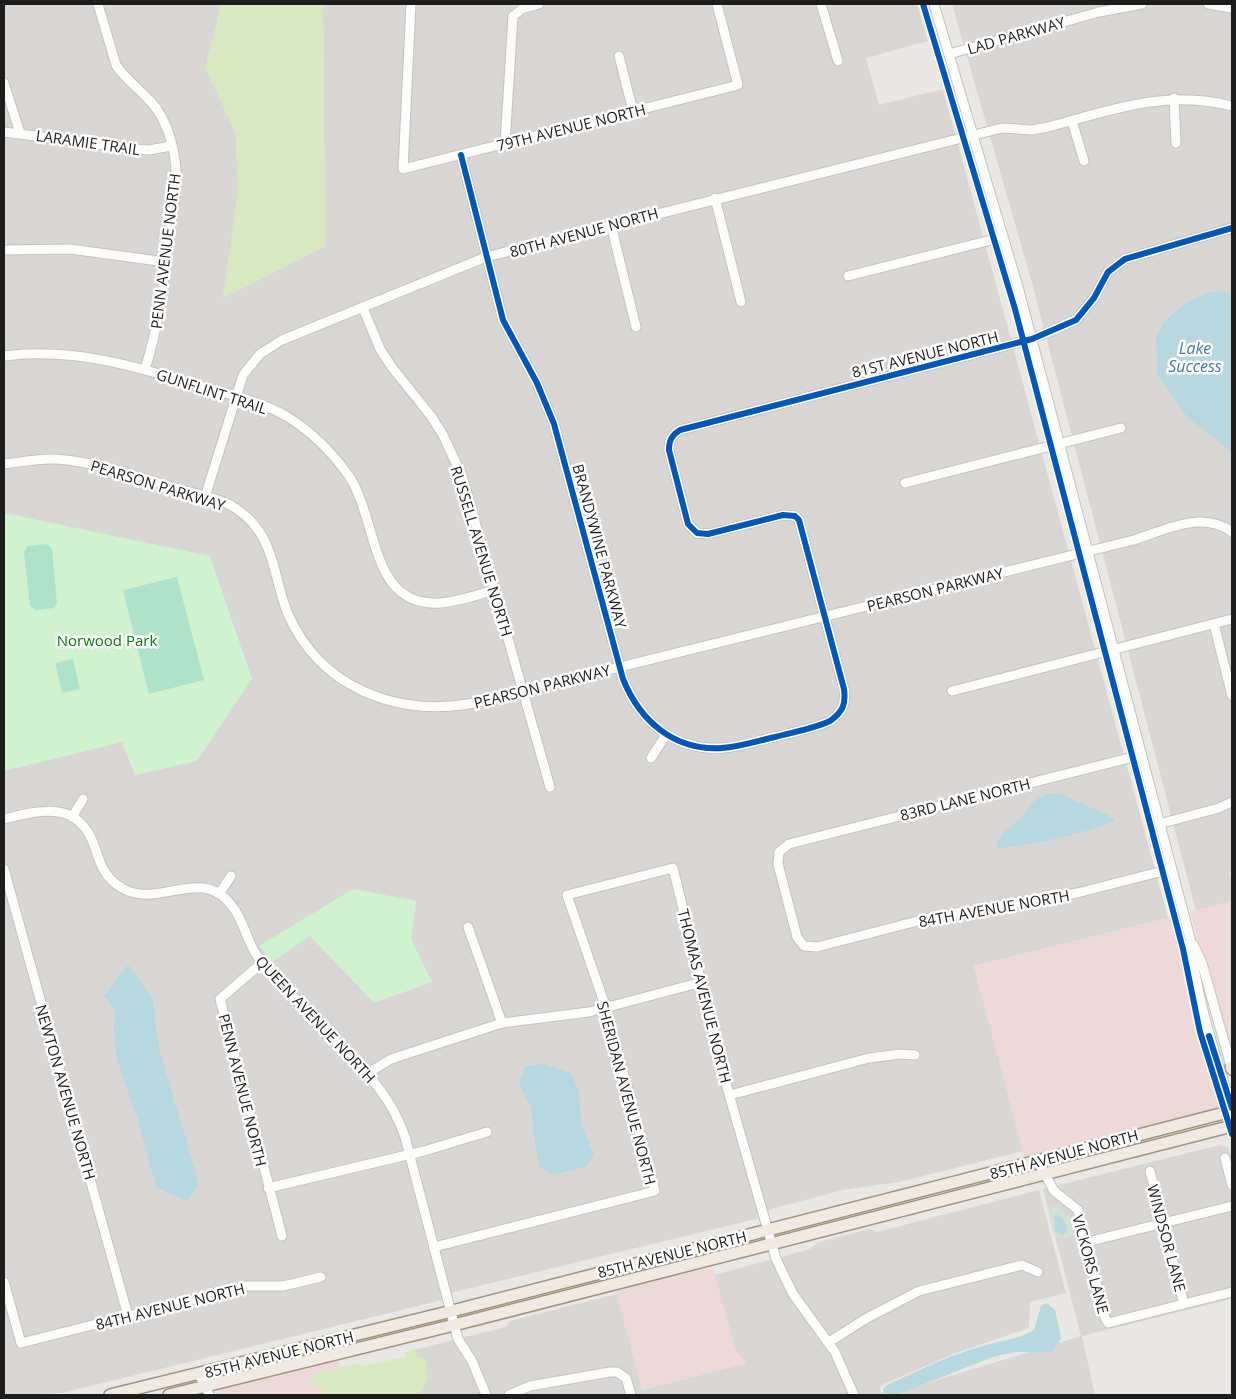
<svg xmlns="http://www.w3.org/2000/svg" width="1236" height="1399" font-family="'Open Sans',sans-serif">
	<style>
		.residential { fill: #d9d7d6 }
		.commercial { fill: #eddad8 }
		.grass { fill: #d8e9c1 }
		.wetland { fill: #d1e1d7 }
		.park { fill: #d0f2cf }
		.pitch { fill: #aee3ca }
		.water { fill: #b6d8de }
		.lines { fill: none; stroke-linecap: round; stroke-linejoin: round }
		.minor-casing { stroke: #c3c2c0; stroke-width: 11 }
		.major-casing { stroke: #a09481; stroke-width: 14 }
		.minor { stroke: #fcfcfb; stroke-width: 9 }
		.major { stroke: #f0eae2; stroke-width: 11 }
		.cycleway-casing { stroke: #fff; stroke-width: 9 }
		.cycleway { stroke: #0057b8; stroke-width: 6 }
		.labels { text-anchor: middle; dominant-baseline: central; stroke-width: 5; stroke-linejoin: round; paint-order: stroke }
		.street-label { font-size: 15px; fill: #1c1c1c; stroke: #fff }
		.park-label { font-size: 15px; fill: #0a7a0f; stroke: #fff }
		.water-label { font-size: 16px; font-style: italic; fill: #4478a4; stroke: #fff }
	</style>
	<rect width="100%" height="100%" fill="#eae8e4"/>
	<g class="residential">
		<polygon points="4,4 222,4 205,67 236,133 238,194 223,298 325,246 323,4 917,4 928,41 866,58 879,105 943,89 1168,918 974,966 1023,1151 899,1182 843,1190 771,1209 756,1219 454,1292 442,1300 62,1393 4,1395"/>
		<polygon points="952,4 1232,4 1232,871 1229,872 1232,886 1232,901 1196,911 1032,283"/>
		<polygon points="1220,1145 1229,1148 1232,1160 1232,1299 1082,1336 1095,1395 888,1395 1081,1336 1043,1189"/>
		<polygon points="1039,1190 1066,1293 1030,1302 1029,1328 953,1354 884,1384 880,1387 881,1395 422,1395 410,1351 505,1327 510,1321 617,1294 642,1390 746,1363 736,1351 714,1275 810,1249 816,1243 870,1229 877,1232"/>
	</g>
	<g class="commercial">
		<polygon points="1232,901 1232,1053 1190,912"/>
		<polygon points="1176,916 1189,959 1204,1038 1223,1099 1219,1109 1025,1160 974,966"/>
		<polygon points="713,1268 736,1351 747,1363 642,1390 615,1288"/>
		<polygon points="338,1358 347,1395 214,1395 220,1388"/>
	</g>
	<g class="grass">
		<polygon points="222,4 323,4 325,246 223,298 238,194 236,133 205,67"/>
		<polygon points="415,1349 417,1356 425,1360 428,1379 422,1390 423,1395 323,1395 321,1386 313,1387 310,1375 359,1363 362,1366 406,1357 405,1352"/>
	</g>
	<path class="wetland" d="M1050 1205C1063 1207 1079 1222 1072 1236L1061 1239 1054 1236 1049 1218Z"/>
	<g class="park">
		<polygon points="4,513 210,556 252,679 197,761 135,775 122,742 4,771"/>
		<polygon points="353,889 416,901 411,939 432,982 374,1003 310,936 272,962 259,946"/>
	</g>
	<g class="pitch">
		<polygon points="47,544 52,549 57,604 54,608 36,610 30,606 24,552 28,546"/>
		<polygon points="177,577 204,680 149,694 123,590"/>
		<polygon points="73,659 80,689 62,693 55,663"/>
	</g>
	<g class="water">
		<polygon points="1223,291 1232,294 1232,452 1188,418 1158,375 1156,339 1164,322 1184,304 1208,293"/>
		<path d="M1059 793 1112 817 1114 820C1109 828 1008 851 997 848L1001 835 1023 816 1034 801 1044 795Z"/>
		<path d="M128 965 152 997 159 1048 199 1184 188 1201 156 1188C150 1165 144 1142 138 1120 127 1085 107 1047 116 1011L104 996Z"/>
		<polygon points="544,1064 571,1073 579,1092 581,1124 594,1155 585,1167 553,1175 539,1167 530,1105 519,1084 525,1066"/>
		<path d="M1054 1215C1064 1216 1065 1222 1067 1231L1063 1235 1055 1232Z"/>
		<path d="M1047 1303 1055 1310 1061 1338 1053 1352H1015L993 1357 896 1395 883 1393V1389L887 1385C916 1372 945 1357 976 1348 994 1342 1018 1340 1034 1330L1041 1306Z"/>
	</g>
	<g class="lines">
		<defs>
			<g id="minor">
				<path d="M98 4 116 65C128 84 150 95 161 116 170 132 176 156 176 174 177 194 172 215 169 235 164 280 159 326 145 369"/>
				<polyline points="411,4 403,169 738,85 717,4"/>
				<polyline points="821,4 838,61"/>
				<path d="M934 4 1018 287 1190 938C1196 997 1214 1052 1232 1108"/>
				<polyline points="1208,4 1232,8"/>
				<polyline points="949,54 1099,12 1142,4"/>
				<polyline points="619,56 633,111"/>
				<polyline points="4,83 20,133"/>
				<polyline points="1174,98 1176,143"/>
				<polyline points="1072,121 1084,161"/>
				<polyline points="4,132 135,149 149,150 171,146"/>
				<polyline points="505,144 513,16 522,9 539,4"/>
				<path d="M461 155 503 320 537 383 554 424 623 679C640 721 674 751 722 748 740 747 757 741 775 737 793 732 813 729 830 721 843 712 846 704 844 689L799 520 795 516 783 515 708 534 697 533 688 524 669 450C669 440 672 435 680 430L1032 339 1076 320 1094 298 1108 272 1125 259 1232 228"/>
				<polyline points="715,198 741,302"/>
				<polyline points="611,225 636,327"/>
				<polyline points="4,250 70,249 166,262"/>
				<polyline points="848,276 1003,237"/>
				<polyline points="363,308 380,349 391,366 431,416 443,435 462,476 550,787"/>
				<path d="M4 356C72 347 135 366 200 386 229 394 259 401 286 416 311 431 332 452 349 476 371 509 372 569 401 592 428 614 465 598 495 590"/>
				<path d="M4 464C22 462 38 458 56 459 98 462 138 477 178 489 195 494 216 497 232 506 240 511 249 518 255 526 275 550 276 586 288 614 321 689 398 717 474 703L1134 540C1165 530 1202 510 1232 532"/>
				<polyline points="905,483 1121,428"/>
				<path d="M205 497 243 375 260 354 282 340 486 257 1002 128 1032 130 1048 127C1112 110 1165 89 1232 106"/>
				<polyline points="1214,624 1232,696"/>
				<polyline points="952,691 1232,619"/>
				<polyline points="1141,755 789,844 779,852 778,864 797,937 804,946 817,947 933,917 1077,893 1171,869"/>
				<polyline points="651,758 666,735"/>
				<polyline points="72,817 83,799"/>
				<path d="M4 819C40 810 78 800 94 845 100 863 104 878 122 888 159 910 201 864 232 906 244 920 246 941 258 957 279 981 300 1005 323 1028 356 1063 389 1089 405 1137L458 1339 472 1361 486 1395"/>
				<polyline points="1159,824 1219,808 1232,802"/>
				<polyline points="4,869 128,1316"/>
				<polyline points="219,894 231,876"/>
				<polyline points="468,927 502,1023"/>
				<polyline points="1193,944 1202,963 1232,1070"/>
				<polyline points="263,962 220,999 282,1236"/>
				<polyline points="368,1073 391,1059 502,1023 589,1012 702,982"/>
				<polyline points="730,1095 869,1058 900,1054 915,1055"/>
				<polyline points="1225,1158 1232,1185"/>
				<polyline points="1038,1161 1054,1191 1078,1210 1105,1318 1108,1323 1232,1292"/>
				<polyline points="1150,1171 1184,1304"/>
				<polyline points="268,1188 424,1151 487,1132"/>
				<polyline points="1087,1242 1232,1206"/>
				<polyline points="434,1247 655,1191 606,1008 567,895 673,868 727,1087 776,1259 793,1294 835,1352 854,1395"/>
				<polyline points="4,1282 21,1343 247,1286 283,1286 321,1277"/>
				<polyline points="829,1342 867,1318 919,1291 1022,1265 1038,1272"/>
				<polyline points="198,1374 206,1386 209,1395"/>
				<polyline points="509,1395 530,1386 610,1372 617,1372 626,1378 631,1395"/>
			</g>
			<g id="major">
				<polyline points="1231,1067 1232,1069"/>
				<polyline points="110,1395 452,1311 1232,1111"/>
				<polyline points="169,1395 454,1325 1232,1126"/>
			</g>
		</defs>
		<use href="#minor" class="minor-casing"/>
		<use href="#major" class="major-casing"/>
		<use href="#minor" class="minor"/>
		<use href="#major" class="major"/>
		<defs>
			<g id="cycleway">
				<polyline points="923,4 1015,309 1183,949 1200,1032 1232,1134"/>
				<path d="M461 155 503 320 537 383 554 424 623 679C640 721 674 751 722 748 740 747 757 741 775 737 793 732 813 729 830 721 843 712 846 704 844 689L799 520 795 516 783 515 708 534 697 533 688 524 669 450C669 440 672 435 680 430L1032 339 1076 320 1094 298 1108 272 1125 259 1232 228"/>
				<polyline points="1209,1036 1232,1108"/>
			</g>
		</defs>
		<use href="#cycleway" class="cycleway-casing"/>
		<use href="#cycleway" class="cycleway"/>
	</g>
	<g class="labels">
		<g class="street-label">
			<text transform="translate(1016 35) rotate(-16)">LAD PARKWAY</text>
			<text transform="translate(571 127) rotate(-14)">79TH AVENUE NORTH</text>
			<text transform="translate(88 142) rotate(8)">LARAMIE TRAIL</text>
			<text transform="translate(584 232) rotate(-15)">80TH AVENUE NORTH</text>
			<text transform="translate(165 251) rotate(-83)">PENN AVENUE NORTH</text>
			<text transform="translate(925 354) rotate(-14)">81ST AVENUE NORTH</text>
			<text transform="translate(212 391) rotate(18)">GUNFLINT TRAIL</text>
			<text transform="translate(158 485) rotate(17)">PEARSON PARKWAY</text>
			<text transform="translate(600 546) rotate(75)">BRANDYWINE PARKWAY</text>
			<text transform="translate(482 551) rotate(73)">RUSSELL AVENUE NORTH</text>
			<text transform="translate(935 589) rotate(-14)">PEARSON PARKWAY</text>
			<text transform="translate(542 686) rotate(-14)">PEARSON PARKWAY</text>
			<text transform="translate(965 799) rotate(-14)">83RD LANE NORTH</text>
			<text transform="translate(994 908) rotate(-10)">84TH AVENUE NORTH</text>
			<text transform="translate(705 996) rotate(76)">THOMAS AVENUE NORTH</text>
			<text transform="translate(316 1019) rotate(47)">QUEEN AVENUE NORTH</text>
			<text transform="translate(243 1090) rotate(76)">PENN AVENUE NORTH</text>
			<text transform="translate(66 1092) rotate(74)">NEWTON AVENUE NORTH</text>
			<text transform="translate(627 1093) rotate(75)">SHERIDAN AVENUE NORTH</text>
			<text transform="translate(1064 1154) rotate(-15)">85TH AVENUE NORTH</text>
			<text transform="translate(1167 1238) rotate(75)">WINDSOR LANE</text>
			<text transform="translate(672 1254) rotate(-14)">85TH AVENUE NORTH</text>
			<text transform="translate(1091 1264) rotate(75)">VICKORS LANE</text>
			<text transform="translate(170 1306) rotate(-14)">84TH AVENUE NORTH</text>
			<text transform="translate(279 1354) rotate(-14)">85TH AVENUE NORTH</text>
		</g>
		<g class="park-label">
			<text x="107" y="640">Norwood Park</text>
		</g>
		<g class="water-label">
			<text x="1195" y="348">Lake<tspan x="1195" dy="18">Success</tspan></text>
		</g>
	</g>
	<rect width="1236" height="1399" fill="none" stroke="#1c1c1c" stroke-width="10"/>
</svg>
